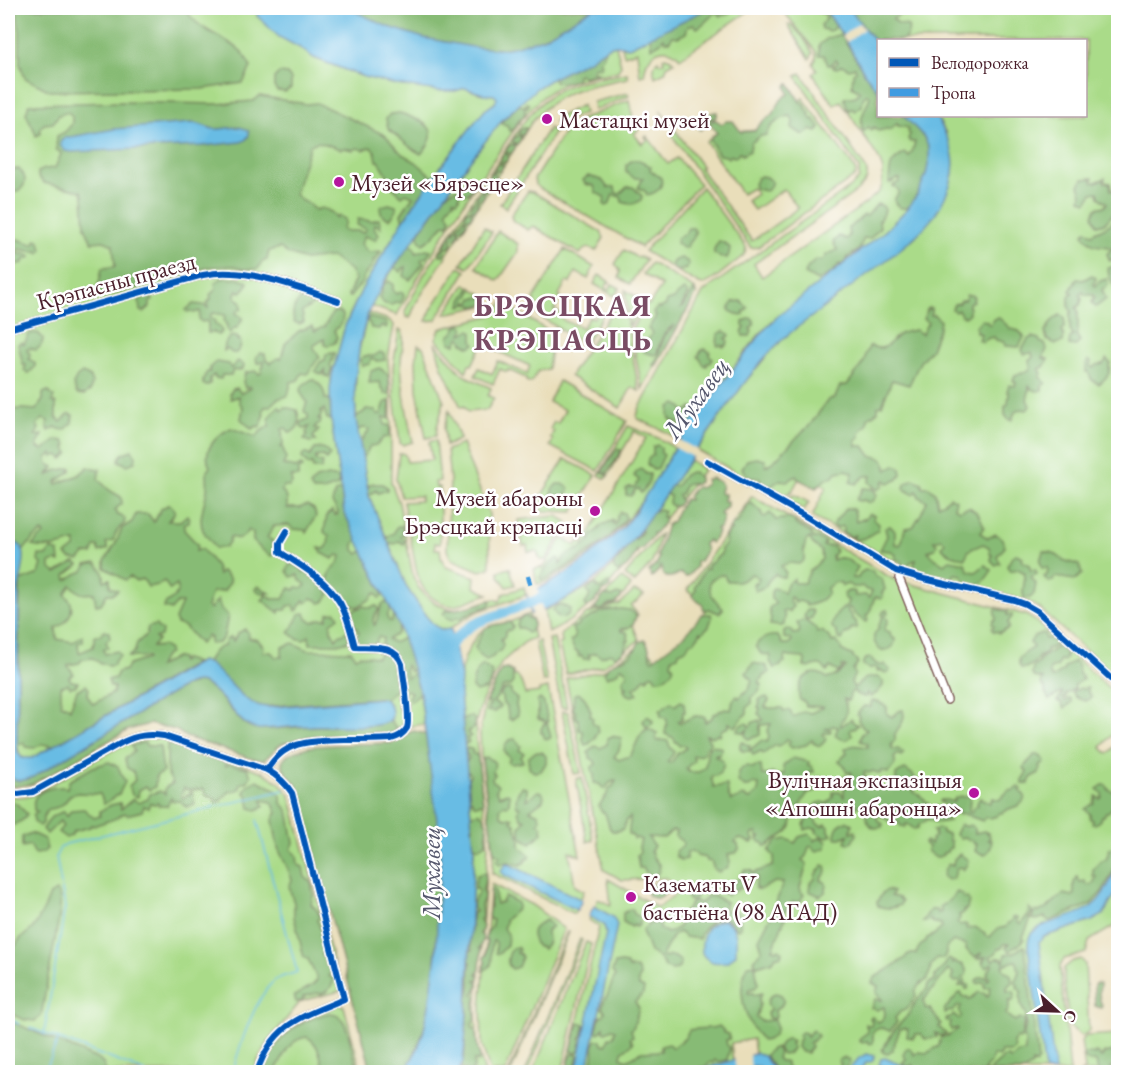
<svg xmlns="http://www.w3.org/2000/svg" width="1126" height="1080" font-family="'EB Garamond',serif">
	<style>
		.green { fill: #aadb89; stroke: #7a7d5a; stroke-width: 1.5 }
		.forest { fill: #87bb75; stroke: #686d50; stroke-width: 1.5; fill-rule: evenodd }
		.water { fill: #68bce4; stroke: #596e88; stroke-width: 1.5 }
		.pier { fill: #e9deba }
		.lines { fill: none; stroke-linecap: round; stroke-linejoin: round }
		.stream { stroke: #68bce4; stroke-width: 1.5 }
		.river { stroke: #68bce4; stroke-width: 10 }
		.street-casing { stroke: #82625d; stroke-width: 10 }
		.street { stroke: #fff; stroke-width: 7 }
		.quiet { stroke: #409be1; stroke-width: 4.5; stroke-dasharray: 9 4.5; stroke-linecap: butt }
		.cycleway-casing { stroke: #fff; stroke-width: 10 }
		.cycleway { stroke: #0057b8; stroke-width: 6 }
		.poi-dot { fill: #b5179e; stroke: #fff; stroke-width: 2 }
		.labels { text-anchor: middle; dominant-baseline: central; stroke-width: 5; stroke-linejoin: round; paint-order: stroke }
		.poi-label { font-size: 24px; fill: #4a1f2b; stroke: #fff; text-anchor: start }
		.street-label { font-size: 24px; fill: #4a1f2b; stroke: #fff }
		.water-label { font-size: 26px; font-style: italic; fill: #54566c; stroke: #fff }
		.district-label { font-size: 30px; font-weight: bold; letter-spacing: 1.5px; fill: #7a4c64; stroke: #fff }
	</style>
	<rect width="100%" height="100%" fill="#fff"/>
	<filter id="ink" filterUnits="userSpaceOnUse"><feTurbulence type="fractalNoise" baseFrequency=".0167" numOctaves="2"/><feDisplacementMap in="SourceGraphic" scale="12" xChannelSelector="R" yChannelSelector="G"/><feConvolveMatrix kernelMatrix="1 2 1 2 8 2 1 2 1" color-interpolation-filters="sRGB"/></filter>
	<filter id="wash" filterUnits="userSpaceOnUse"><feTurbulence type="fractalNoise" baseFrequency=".008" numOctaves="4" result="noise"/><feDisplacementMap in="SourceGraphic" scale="24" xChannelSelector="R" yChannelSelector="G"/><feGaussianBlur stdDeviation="1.35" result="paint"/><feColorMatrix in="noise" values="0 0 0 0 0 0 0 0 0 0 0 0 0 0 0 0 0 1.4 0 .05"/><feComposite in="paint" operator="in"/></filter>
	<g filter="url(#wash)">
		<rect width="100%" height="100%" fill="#e9deba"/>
		<g class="green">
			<path d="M8 8H258L257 16 314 58 348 71 364 77 455 91 465 88 479 93 494 95 497 96V101L485 110 452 152 433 177 390 242 362 289 350 314 345 326 331 380V419L343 506 399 626 420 693 424 724 397 729 390 720 392 713 389 703 382 698 272 707 205 662 201 661 32 758 26 759 20 756 17 744 19 589C20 575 25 561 21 547L8 540Z"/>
			<path d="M709 8H753L680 58C671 46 655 47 648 61 645 65 645 70 644 75L640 76 637 51 624 55 622 47 631 46Z"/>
			<path d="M781 8H824L847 42 865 74 878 91V116H904L924 137 912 202 908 208 885 231 771 322 758 336 699 412 680 440 662 430 638 419 637 416 639 409 703 293 710 287 852 186 859 179V168L796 76 801 73 866 169C870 180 864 183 857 191L754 264 762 277 866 203 880 191 882 185 883 170 879 159 841 101 834 105 813 74 817 70 813 64 816 59V52Z"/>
			<path d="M849 8H1118V680L1038 607 1028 602 905 567 812 517 826 487 801 475 792 491 780 498 697 450C725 410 752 368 788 334L915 237 920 230 946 133 936 116H1086V40H878V46Z"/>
			<polygon points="788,25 792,25 803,37 813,53 810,59"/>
			<path d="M616 45 621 65 618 71C597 76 571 78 552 90 527 107 513 132 496 156 460 207 427 260 397 315L371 306C391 268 417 235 442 200 470 161 497 118 537 88 553 77 571 70 589 60 598 54 605 46 616 45Z"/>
			<path d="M665 57 671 59 674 62 667 66 665 72 655 77C653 70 653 65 658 60L659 63 664 62 663 58Z"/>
			<path d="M627 73 628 78C589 86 560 88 533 120L416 303 410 318 406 317 405 311 423 276 522 124C532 112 543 99 557 91 577 79 604 78 627 73Z"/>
			<polygon points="628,93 629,96 594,110 593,102"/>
			<polygon points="803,98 854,167 856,172 855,176 758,247 751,248 671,134 675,131 661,112 661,111 702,166 700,168 752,241 798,208 784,189 754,210 747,201 757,194 752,188 742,194 706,142 718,133 760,130"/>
			<polygon points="629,100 634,123 641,127 634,134 642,144 648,140 645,137 647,136 668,164 677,158 700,184 641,247 539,188 535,184 534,179 565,131 575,122"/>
			<polygon points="582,105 584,113 570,119 560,127 554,122 562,115"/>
			<polygon points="549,128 555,132 506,208 500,204"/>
			<polygon points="702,187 746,247 745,253 743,256 714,279 703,285 699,284 644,251"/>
			<path d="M528 191 533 192 601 232 604 238 596 251C589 247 585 247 580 254L533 226 528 230 512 220 511 215Z"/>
			<polygon points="484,227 492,232 468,268 461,264"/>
			<polygon points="498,231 518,244 518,252 498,281 476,267"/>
			<path d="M565 249 594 267 588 279 576 272 570 283 566 282 559 295 561 297 554 310 560 313C562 326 574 321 582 328L590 316 594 318 598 311 603 314 585 345 539 316 534 298Z"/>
			<path d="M624 250 636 257H641L646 260 630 284 619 278C622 272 620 268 615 264Z"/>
			<polygon points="651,263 695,289 696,294 642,389 631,330 647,304 649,305 662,286 643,274"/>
			<polygon points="459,267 466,271 436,320 426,321 432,308"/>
			<polygon points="599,275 610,282 607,284 605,288 609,290 612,284 620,288 614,296 594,284"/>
			<polygon points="465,284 488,298 483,306 445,314"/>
			<polygon points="625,290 645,302 630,326"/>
			<polygon points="622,295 639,391 632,387 620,408 570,376"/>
			<polygon points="503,303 553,334 548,369 538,371 531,383 526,381 526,378 508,370 507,372 500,369 493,384 475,376 479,368 492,374 498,361 527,374 530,366 482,344 472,365 469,364 466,372 436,339 440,329 492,315 495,310 497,311"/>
			<polygon points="368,313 389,320 394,325 388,359 391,398 391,482 399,503 413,576 418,587 425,595 435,603 448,609 458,609 472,606 494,599 500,601 503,594 524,587 526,595 476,612 447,630 439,629 435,626 426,616 407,588 369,496 357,430 355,396 357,359"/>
			<path d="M399 330H401C406 338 401 352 401 362 402 390 407 415 413 442L403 445 400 443 394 396 393 367Z"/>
			<polygon points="435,343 463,375 491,388 488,396 494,398 487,410 468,412 464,406 461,407 442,367"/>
			<polygon points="418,345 423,347 444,402 437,427 436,436 426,438 417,390 416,361"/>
			<polygon points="559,381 627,421 598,471 550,446 553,440 550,438 554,431 550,429 554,422 558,423 565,410 549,402"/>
			<polygon points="449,410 460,439 446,446 444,428"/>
			<polygon points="628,426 658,438 675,448 645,497 622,526 587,557 548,581 537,584 534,569 544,567 562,538 576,546 578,542 583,544 646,438 634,431 606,479 599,475"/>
			<path d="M436 440 440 481 435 482 436 487H440V544L435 543V549H440L441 558 446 567 475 577 474 587 488 594 455 606C441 606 427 596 421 584 416 574 415 563 413 552 410 535 406 519 403 502L420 501 421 496 401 497 396 479 399 454 402 453 405 455 407 462 432 460 429 442Z"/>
			<polygon points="462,444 489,514 490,568 480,571 451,559 447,550 450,481 447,450"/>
			<polygon points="565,459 596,475 573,512 541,511 540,498"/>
			<path d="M689 460 704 469C681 499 658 527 634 556 609 585 584 617 548 633L544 611 594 584 624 555Z"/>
			<polygon points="794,495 809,502 804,510 783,499"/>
			<polygon points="752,496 893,579 1026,615 1034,620 1118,696 1118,729 1101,747 1108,754 1118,743 1118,924 1089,941 1086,953 1064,959 1060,967 1070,1072 757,1072 753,1039 731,1043 734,1072 566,1072 599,927 589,920 598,899 611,905 608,879 658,908 678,892 667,878 622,880 604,870 566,678 602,671 643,643 656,659 686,637 708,607 687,590"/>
			<polygon points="557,516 568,522 546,560 540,560 537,551 528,552 527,545 523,546 518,520"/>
			<polygon points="661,533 652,563 634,583 625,575"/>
			<polygon points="510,568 515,585 507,587 499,576 499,571"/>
			<polygon points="622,578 631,586 614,605 591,612"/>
			<polygon points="634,591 644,595 631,606 638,615 631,621 639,640 603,666 566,674 559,644 562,643 561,634 587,614 620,604"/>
			<polygon points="529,614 534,638 526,641 502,662 482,701 476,722 476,739 488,845 476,1011 477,1048 485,1072 458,1072 463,1062 466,1031 474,849 460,694 461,670 465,657 472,643 480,632 490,626 510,622"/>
			<polygon points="554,638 567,708 561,707 548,639"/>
			<polygon points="539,641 547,681 543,682 535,642"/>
			<path d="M500 674C521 675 519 675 525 694L539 692V690L548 688 580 856 569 851 575 886 584 891 574 914 492 873 494 855 481 755 480 733 485 702Z"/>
			<polygon points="562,711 568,712 581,773 574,774"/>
			<polygon points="150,737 169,739 263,772 279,782 290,795 341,991 301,1001 271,1038 259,1058 254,1072 8,1072 8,794 16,797 30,796 129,741"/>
			<polygon points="582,777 593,840 587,842 576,779"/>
			<polygon points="491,884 532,905 564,929 505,1072 490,1072 482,1045 481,1008"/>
			<polygon points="567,932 569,932 511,1072 509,1072"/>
			<polygon points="580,939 582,940 528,1072 525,1072"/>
			<polygon points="586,942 591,944 562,1072 533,1072"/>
			<polygon points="1081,959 1085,964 1089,1031 1082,1036 1069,1026 1064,981 1064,968 1073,961"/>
			<path d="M340 1004 344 1006 361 1072H260C262 1067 264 1060 266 1054 281 1027 312 1014 340 1004Z"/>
			<polygon points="1118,1034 1118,1072 1080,1072 1085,1070 1081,1041 1086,1036"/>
		</g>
		<g class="forest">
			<path d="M16 8H185C197 31 223 35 241 51 245 55 248 62 251 67L243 83 202 89 50 91 25 78 20 64V32Z"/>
			<path d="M348 8H593C571 21 549 37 525 45 477 59 389 33 348 8Z"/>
			<path d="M709 8H733L730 11V14L721 16 716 12C709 17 705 24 697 28L694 24 688 26 686 33 678 37 673 36 669 41H665L664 38H663L661 42 651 48 650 36Z"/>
			<polygon points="813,8 824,8 836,26 834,29 829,31 822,29 821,25 827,17 824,14 818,12 818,8"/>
			<path d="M859 8H909L893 19 898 24 908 26C910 31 907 37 903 40H878V46L851 11Z"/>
			<path d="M841 34 865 74 878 91V116H904C912 123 921 131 926 141 937 162 920 192 908 208H900L896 204 894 200 899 192 897 188 893 186 899 182 900 179H897L893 182 889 183C890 165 889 163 905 153L909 157 913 150 915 142H911L908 139 910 134 908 132 909 128 898 126 897 123 891 130 887 129 878 131 874 127 871 130 869 127 863 132C858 116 866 111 870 96L867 94 863 98 862 106 855 111 853 109H850L849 112 844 98 856 96 860 91 852 86 853 73 856 71 855 67 849 69 842 65 837 68 833 67 838 62 837 60 834 61 831 65H828L824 55H819V45L828 38Z"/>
			<polygon points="605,49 604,56 599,62 602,64 600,67 596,66 593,68 593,72 598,72 596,74 592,75 591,74 585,77 579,74 577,75 576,80 564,83 555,82 553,78 589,60"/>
			<polygon points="279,73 287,74 291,79 291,88 285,92 277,91 274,87 274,78"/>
			<path d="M789 83 800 102 803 103 810 114 809 115 811 119H814L820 127 817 132 811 130 803 135 792 128 793 122 791 116C781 117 770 125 766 135L761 136 751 143 750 151 742 155 740 152 738 153 737 156 734 157 730 155 729 158H728L726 156 719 155 710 140 712 136 717 133 710 123 700 130 698 127C700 119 709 112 717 112V115L714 119 710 118 711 121 716 120 722 124 726 121H733L741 132 755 131C759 122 767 120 773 113 779 106 779 98 789 94L786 86Z"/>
			<path d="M260 96 306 104 317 103 347 117 385 135 402 154 416 162 433 177 403 221 401 214 413 196 406 193 402 196 390 185 386 172 379 161H377C376 155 376 150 370 147L364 150 357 148 353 150 344 148 341 149 322 143 317 142 310 145 296 189 295 194 302 201 310 204 312 208 316 210 321 208C327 210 334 212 336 218L339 216 345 219V224L342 228 344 231H359L363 233 366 229 357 225 358 219 371 221 379 219 381 228 375 224 374 228 379 234 375 240 365 236 361 244 368 252 381 251 376 259 373 260 374 262 370 269 368 270 363 278V281L350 297 348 296 355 279 350 270 331 257 305 260 288 254 280 248 269 251 267 260 262 262 258 269H243L234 266 208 267 192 273 101 298 94 293 99 283 102 268 115 267 113 245 104 241 92 242 85 227 83 195 81 191 44 183 38 177V172L45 169 55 168 61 154 59 151 56 150 57 136 65 132 72 124V116L68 112 59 115 53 123 44 124 40 128V134L36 136C34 127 29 121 26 113L29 104 122 102 217 104 253 101Z"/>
			<polygon points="527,103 529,104 528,107 525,107 525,113 523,117 519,119 519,120 513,130 509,131 507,125 502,124 503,120 519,105 524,106"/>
			<path d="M400 113C423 121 445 128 421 154L414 150 388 129 386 119 390 114Z"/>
			<polygon points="523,128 526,128 524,134 520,135 521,139 518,144 514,143 516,147 511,154 508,153 507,155 509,157 506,162 502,162 501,164 504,165 500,171 496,171 494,174 496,176 494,179 489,180 488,177 492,172 494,171 496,166 499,164 503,154 507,153 506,150 510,145 513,145 513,140 515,137 518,136 519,132"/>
			<path d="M633 160C642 159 644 163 651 167L650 170 661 178C664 188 656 193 647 195L645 191 638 188 643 178H634L626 172C625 165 628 163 633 160Z"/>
			<path d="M19 169C28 177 27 189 14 192L9 188 8 189V170Z"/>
			<path d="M588 176 602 180 608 188 615 187 616 193 620 194 627 187H633L642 196 641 200C635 205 630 205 622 202L621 197 613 195 609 205 606 206 604 204 605 197 596 193 594 186 585 184 583 180Z"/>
			<polygon points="761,176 766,177 772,182 768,190 766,191 756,189 754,184 757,178"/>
			<polygon points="1093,178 1092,182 1096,182 1105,178 1104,182 1110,183 1111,190 1114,190 1117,182 1118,182 1118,214 1113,214 1105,223 1097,225 1093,215 1096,208 1105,206 1107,203 1099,197 1098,192 1092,193 1088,201 1086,202 1081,199 1082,194 1079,185 1083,179"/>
			<path d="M466 180 476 182 469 193 464 194 463 191H460L459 199 457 201 453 199 454 202 450 205 447 211 451 218 448 225 444 224C436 233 434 238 423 244L419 240V233L446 194 463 185Z"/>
			<polygon points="486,182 489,182 490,187 488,190 482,191 484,195 482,199 479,199 475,209 471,211 472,214 470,218 465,218 466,211 471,210 472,204 477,199 477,195 481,192"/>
			<polygon points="389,204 396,206 397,209 392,217 389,219 382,215 380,209 382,206"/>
			<path d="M877 204 883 206 885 210 879 221 880 227 870 239 864 238 859 250 848 257 846 261 841 265 839 264C835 272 825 277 817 281L805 274 808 267 816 260 821 261 824 259 826 255 837 250 833 242 839 236 846 239 849 236 848 228C855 225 858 219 864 215L867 216Z"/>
			<path d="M1118 214V255L1110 261 1107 254 1112 248C1095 242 1097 252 1083 234L1087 230 1092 234C1104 226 1111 228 1118 214Z"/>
			<path d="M464 219 466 220V223L463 228 459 229V234L456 238H452V244L450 247 446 248 444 255H440C440 249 442 250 445 247V243L448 242V239L450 238 451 235 455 232 454 230 458 228V226Z"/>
			<path d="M688 228H693L695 231C695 236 694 240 689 242L687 247 683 248 676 243 677 238 685 234Z"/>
			<path d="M18 239 32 244 34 243 36 239 40 241 42 251 39 253 37 251C29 253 26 248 17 250L16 252 18 254H26L31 257 24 260 23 263 18 264 8 263V258L12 251 10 247 14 241Z"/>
			<polygon points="719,241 726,244 730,248 729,254 727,258 724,257 721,258 714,253 714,249"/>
			<polygon points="410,244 415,249 416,253 426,249 431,250 427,257 422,259 421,261 424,263 410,280 404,276 406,267 402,269 401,272 394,267"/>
			<polygon points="681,258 687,261 689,264 686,269 677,271 672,268 672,263 675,260"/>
			<polygon points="1116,266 1118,267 1118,301 1116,300 1115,288 1109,276 1108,268"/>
			<polygon points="1092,275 1096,278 1094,284 1095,286 1100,281 1107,279 1108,285 1102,290 1106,299 1096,307 1093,305 1092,302 1095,298 1093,295 1085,295 1083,292 1080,294 1082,299 1080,305 1076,308 1078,310 1078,331 1076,335 1080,341 1076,346 1069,345 1070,338 1073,336 1070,329 1070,314 1072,311 1069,308 1069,297 1073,293 1070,291 1077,279 1083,280"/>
			<polygon points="222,278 230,278 232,279 236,278 248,282 246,287 241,292 237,290 235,294 236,298 241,301 242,309 237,311 236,313 243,318 237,328 234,328 230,333 227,330 227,326 224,321 225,315 213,313 210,316 210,319 215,320 215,324 220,327 222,332 218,335 213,332 208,333 208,323 206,321 202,322 199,320 200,311 194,313 191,311 187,312 186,310 193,304 203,305 208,308 207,303 211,299 210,295 216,289 215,283"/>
			<path d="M388 281 393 284V291L396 294 402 292 404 296 401 303 395 302 393 305 385 304 379 298 382 293C381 287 384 284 388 281Z"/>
			<polygon points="469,289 472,291 467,299 467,303 471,302 473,298 482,297 484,299 488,300 485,302 485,304 474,307 473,305 465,304 461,306 462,300"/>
			<path d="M684 290 687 292V295L681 308C685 306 690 295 694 290L696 294 656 366 653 365 659 355V351L665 335 669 332 675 325C663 331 660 341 657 354L654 355 644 352V348L652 333 648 329 656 316 653 313 657 308H661L666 305 667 301 674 299 676 296Z"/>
			<polygon points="145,295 150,295 153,300 150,302 150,307 144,312 140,311 139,300"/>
			<polygon points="966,295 971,295 974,297 973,301 969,303 969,313 965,317 961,315 958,310 955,312 952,309 954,304 960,303 961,300 965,300"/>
			<path d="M305 296 314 299 315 303 302 312 304 322 299 324 294 322C291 310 295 303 305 296Z"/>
			<polygon points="741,301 748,308 746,311 744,311 744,315 741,316 730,311 729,309 733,302"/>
			<path d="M928 308H931V315H934L940 320 939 328 931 349 920 362 909 385 892 380 882 405 878 406V411L868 418 867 425 860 432V437L856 440 857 446H864L871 456C880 456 886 459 887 470L895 465 901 469 902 474 897 480 888 483 885 480 883 482V486L877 490 869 482 871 476H865L856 484 850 482 853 473 847 470 837 472 833 477 826 479 816 488 798 479 796 476 788 481 780 480 770 487 759 484 760 478 757 477 752 479 744 472 742 468 747 460 757 458 765 460 766 466 774 461 803 431 810 425 828 400 835 398 840 386 847 385 856 373 865 360V355L870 346C889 353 889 340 900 334 904 332 911 331 915 330L922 334 928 322 923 319Z"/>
			<path d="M333 312H340L343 315 342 323 334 331 337 337 335 343 326 346 324 343V339L313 346 320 357C314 362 313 368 307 374L302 373 298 380 291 382 288 396 277 399 270 406 265 407 263 410C265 416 263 422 259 427L257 426 252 429 241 419 243 408 239 401V396L231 399 230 393 233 389 237 388 241 393 250 389V387L245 388 243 382 245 373 255 371 259 374 261 373 264 363 263 361 260 363H257L256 357 261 353 265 354 266 360 271 363 278 358 281 359 285 344 299 331 312 326 315 331 324 327Z"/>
			<polygon points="1060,315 1064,317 1065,326 1062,331 1064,336 1063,342 1056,344 1047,340 1045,332 1052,321"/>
			<polygon points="368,317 386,322 387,326 386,328 382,326 379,329 371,328 369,322 367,321"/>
			<polygon points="998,317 1011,329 1019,331 1024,337 1019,347 1005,346 1004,342 996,340 994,337 989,338 983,342 979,340 981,334 976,332 976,326 981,320 987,321 988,324 991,325 992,320"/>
			<polygon points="750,318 754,320 753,322 755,324 750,329 752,331 750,336 743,336 742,332 745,328 743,326 743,322"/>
			<polygon points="461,325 464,328 462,334 470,330 473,332 473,340 475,344 470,347 463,343 461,338 460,337 456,344 450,343 449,336 454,332 457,326"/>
			<polygon points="724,331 730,335 728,338 726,338 728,342 727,345 723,347 722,345 718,346 717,345 718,334"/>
			<path d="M30 333H38L43 338C43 344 41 347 36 350L30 348 27 350 30 354 29 359 35 363V367L29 373 24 371 26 364 23 365 18 344 22 342 24 344Z"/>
			<path d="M237 336V340L239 339C243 345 240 349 236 353H232L227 349 224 351 225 344 229 337Z"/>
			<polygon points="1033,337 1039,339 1040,342 1045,344 1047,349 1043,358 1048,359 1044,367 1039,369 1042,373 1040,377 1046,383 1042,386 1042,390 1037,391 1031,389 1030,386 1029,386 1029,392 1027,399 1030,406 1027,410 1021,409 1015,412 1012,420 1009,420 1005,415 1005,406 1008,404 1009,393 1007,391 1009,385 1015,386 1016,383 1013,380 1015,375 1027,372 1031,367 1029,361 1033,357 1032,353 1024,354 1022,350 1028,339"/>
			<polygon points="705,349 710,352 709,355 713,358 710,363 707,363 707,366 704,365 698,356 702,350"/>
			<polygon points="380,352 384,354 385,360 377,361 371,359 370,364 362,366 360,360 364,356 374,356"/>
			<polygon points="335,353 330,366 332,368 329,377 325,376 325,370 322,375 315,371 320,362 325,360 326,354"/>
			<path d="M1107 359 1110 363C1108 367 1110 369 1109 373 1107 378 1102 381 1099 384 1093 382 1089 379 1089 372H1086V364L1088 360 1091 362 1090 366 1093 368 1097 365 1103 364Z"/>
			<polygon points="238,361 244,365 243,369 237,371 233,370 231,375 222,375 221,379 215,378 214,375 210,378 210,384 206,386 203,384 203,380 207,372 210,372 210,367 216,362 229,364 231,368"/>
			<path d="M379 368C392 375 389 380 389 394H384V390L381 388 380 382 369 383 371 371Z"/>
			<polygon points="82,373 89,376 92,383 90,391 84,395 77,394 73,384 77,377"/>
			<path d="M312 379C320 383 325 389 325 399H330L331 419H327L324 409 321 412 322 413 320 418 318 419 321 420 320 424 316 425 315 428 319 430 313 437 316 441 310 442 304 440 308 435 306 433 309 427 304 429 301 427V422L308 419V415L304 411 307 402 300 392 303 385Z"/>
			<path d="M48 391 54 397 52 402 56 403V417L61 422 69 414 73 415 72 423 65 430 59 429 56 427 49 431 47 425 48 421 43 419 37 424 39 429 35 436 43 435 38 444 37 447 43 450 57 440 64 441 67 445 65 447 69 453 63 459 58 455 53 457 52 454 47 458 48 464 54 467 47 476 55 471 71 468V471L56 482 57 484 79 475 88 467 100 469 98 479 109 490 121 497 122 503 115 510 117 515 121 516 125 519 124 524C118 528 115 533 113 541L106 543 108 549 99 552 98 546 95 547 92 554H85L80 560 71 559 66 555 75 548 76 542C69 542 66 545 60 546 51 548 41 548 32 546L38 539 44 535 42 532 33 539 23 551C20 544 14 542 8 540V410L23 409 36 410 43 400V393Z"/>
			<polygon points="388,401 390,402 389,419 383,417 385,425 388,425 390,427 389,436 387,438 384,437 377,445 370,446 365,456 361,457 360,443 368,432 369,429 363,428 357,430 356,419 357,416 364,412 366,409 375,410 377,414 381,414 385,403"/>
			<path d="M702 403 705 404 685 431 679 429V423C668 421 668 417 670 407L676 404 682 407 684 411 690 410 692 408H695Z"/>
			<path d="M279 406 282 410 285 407 297 410C300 420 301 428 290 433L286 428 282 429 283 446 281 447 283 448 286 459 283 465 296 468 301 465 303 468 298 470V477H291L292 484 289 487 283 486 282 491 287 498V508H299L307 505 314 509 316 516 306 533 305 530 293 529 289 525 274 526 267 538 272 540 274 553 271 556 262 550 253 541V533L248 530 244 536 239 539 230 537 229 542 225 547 215 548C212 541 207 538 204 532 197 520 205 503 207 490 208 484 207 477 207 471L210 467C201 450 217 435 231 428L256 437 261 431 269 426C268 416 273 412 279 406Z"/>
			<polygon points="657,445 661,448 661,453 664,455 658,468 653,470 647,464 648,459 653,455 653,447"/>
			<polygon points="323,448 330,455 326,460 323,456 316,457 316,461 323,463 321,469 313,469 312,464 308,465 302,458 303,454 307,454 310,456 315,449"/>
			<polygon points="617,449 621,450 619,456 607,472 607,475 602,472"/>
			<path d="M132 450 136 456 135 462 127 465 119 461C119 454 126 452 132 450Z"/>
			<path d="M641 469 646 474H650C650 481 646 488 641 493L638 489 635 490 631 496 626 495V489L629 487H635L639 480 634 476 637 471Z"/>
			<polygon points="690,472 695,473 699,478 699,482 694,485 692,483 688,483 684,486 682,493 678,495 681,501 677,506 672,506 669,503 670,496 666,494 665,491 669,486 676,486 684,475"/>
			<polygon points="328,476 339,478 338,486 323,491 313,491 310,486 316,479"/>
			<path d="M711 478 720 482 722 485 720 492 721 494H725V498L723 499 724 501H727V506L720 514 723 516V520L720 528 716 529 718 532C717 535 713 541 710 543L708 540 704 544 706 551 700 561 696 562V567L690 574 686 577 680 573C673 577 667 580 662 573L663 570 661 566 659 567 660 569 652 577 649 571 657 564 659 557 657 556 667 525C674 522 673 518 677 511 679 507 683 503 685 499L689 500 688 497C689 494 694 488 697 487L700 488 706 484V480Z"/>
			<path d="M913 479 922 483V487H929L935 492 938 505 944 502 950 497 956 500 954 507 959 510 969 507C978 512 981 517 984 527L980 533 988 538 996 534 1002 539 1005 547 997 556 1000 563 995 565 991 560 992 555 990 554 989 547 983 544 969 550 965 558C956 557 947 555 942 547L945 542 942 539 934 541 937 544 935 549 928 551 934 558 944 564 950 560 965 563 969 571 976 572 985 565 992 570C984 582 981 588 966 585L962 575 955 574 948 583 926 577V574L920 576 912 570 916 560 910 562 908 567 901 566 902 561 895 559 896 555 891 551 880 550 887 536 885 528 890 526 895 531V544L900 545 902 541 905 528 913 527 921 514 927 501 919 497 917 491 913 494 904 489 905 484Z"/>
			<polygon points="373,483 375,484 382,484 387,487 387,490 378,493 376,490 370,495 368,493 367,489 369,485"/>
			<polygon points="557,484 563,484 569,488 568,493 565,498 552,494 552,489"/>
			<polygon points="863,488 873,489 877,495 873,501 869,503 864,500 859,501 856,500"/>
			<path d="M341 490 344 512 357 538 354 545V550L359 554 363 551 382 592V597L379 598 376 593 372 596 371 599 357 607 351 605 328 584C327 569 339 568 341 556L338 555 333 559 322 553 319 548 325 549 328 545 329 536 324 532 327 515 332 511 334 515H337L338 512 332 503 335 492Z"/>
			<path d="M751 503 762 512V516L765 517 770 513 776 520 789 518 796 521 795 524 812 534 813 538H818L825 542 823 546H833L836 551 832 556 833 560C843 554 850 562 858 567L852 578H858L860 573 865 570 872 571 876 577H878L882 579 885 589 882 593 883 597 881 599 876 597 874 599 870 612 866 616 868 619 867 622C860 619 854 615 850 608H848V612L852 616V619L856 621 857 627 855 629 852 628 849 633 845 634 842 640 838 638 837 633 832 627C833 615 838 613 847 605L848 600 845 599 844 594C848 590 851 590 855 592V596L866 595 869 598 872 591 866 590 862 586 859 587H852L848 584 842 586 841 583 834 582 827 588 828 593C821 601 816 604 806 606L805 603 799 601 795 603 794 599 790 597 789 602 792 604 793 607 790 609V612L785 611 783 612 785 616 784 625 781 626 770 625 771 619 769 608 776 603 771 599V592L773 588 781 590 784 593 787 584 794 579V583H804L810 571 822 559 821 551 812 543 810 538 806 541 804 549V560L799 564 789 563 781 566 786 573 784 577H781L775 574 769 580 765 587 755 591 753 584 757 582 759 578 752 574C748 576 743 581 738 582 734 582 731 580 727 581L724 575H719L710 581C707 595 716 599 723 609L719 613 709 609 704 610 702 603H700L692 596 696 589 695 587 705 569H708V565C713 563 716 557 721 554V549L726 544 725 538 728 533 732 530 730 529 732 525 738 522 747 505Z"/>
			<path d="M169 504 175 511 173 515 168 521H180L187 515 189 518V522L185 523 184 530 198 545 196 551 202 549 216 566 218 575 222 571 229 578 230 582 224 591 212 592 207 607 210 609 218 600 221 609 228 616 224 636 219 643 210 644V638L207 636 200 644 185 627 177 624 175 619 182 603H177L171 610 164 608 165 604C172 600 180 594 177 585L170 590 164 581 158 585 148 587 143 579 136 581 130 577 125 580 105 568V561L116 543 122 528 132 522 136 514H148L154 522 161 509Z"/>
			<path d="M846 508 853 509 855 514 856 522 866 518 869 513 875 516 873 519 879 524 878 530C871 534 862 542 853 539L855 534 852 537 843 533V526L836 528 833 524Z"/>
			<path d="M659 509 664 511 662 517H665L664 523 655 533H653V536L642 549 637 550C633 560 629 567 618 572L615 570 613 565 624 553 626 546 633 537 635 540 642 532 641 525 649 515Z"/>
			<path d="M620 512 624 513 626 518C609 544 573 563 546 579L541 580 540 577C544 569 550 564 557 558L559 559 560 564H561C565 552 571 553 580 549 585 546 588 543 591 538V536C595 532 599 530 602 525L614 520 613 524 615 525 617 520V516Z"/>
			<polygon points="398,526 402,526 403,534 401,537 405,540 404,544 399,541 395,544 391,543 386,545 388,536 394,533 395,529"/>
			<path d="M51 549 59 552 60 562 56 561 50 563V568L56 573 75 562 79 565 66 575 67 580 76 574 84 571 86 565 96 563C102 569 105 573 104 581L110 579V587L118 590 113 594H107L101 604 96 605 94 593C81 595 80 594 71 585L65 594C67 597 70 600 71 603 74 614 65 624 56 628L57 639 73 642 83 635V641L78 643 79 653 93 647 95 635H100L104 630 109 632 110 638 106 641 108 647 103 650 105 654 117 651 120 656 115 660 114 665 108 666 105 664H101L93 658 83 659 79 663 68 665V666L74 674 69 677 71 681 78 682 75 686 70 687 68 684 61 686V704L67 706 70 709 77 690 86 685 89 689 87 695 93 704 113 693 114 687 110 686 108 680 115 678 118 672 125 670 129 665 147 659V657H128L135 651 137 643 146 635 148 627 156 625 158 628 162 631 161 636 155 638 158 640 152 647 163 646 169 650V653L163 658 158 667 175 657 181 659V662L185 659 196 663 53 746 42 744 34 748 26 747 24 743 17 744 20 581 39 574 42 564 38 561 39 555 47 556Z"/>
			<polygon points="1043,551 1054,553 1063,560 1079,565 1082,574 1075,580 1055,577 1053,581 1048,582 1044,577 1047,575 1048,568 1042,568 1040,561"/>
			<polygon points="1016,554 1023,557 1022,561 1029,565 1031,571 1035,569 1037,574 1031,577 1036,584 1034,594 1030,598 1024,598 1023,593 1025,573 1018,569 1010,571 1007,566 1012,557"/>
			<polygon points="290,564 294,564 303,570 303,572 305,571 324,584 330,594 324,602 320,603 317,600 311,598 309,601 306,603 304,600 300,605 298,610 296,611 294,605 288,606 286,610 279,610 279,613 262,600 265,597 265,593 261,593 255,589 258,586 270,593 267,593 267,596 271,597 272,599 283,599 290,588 295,590 297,587 303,588 306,585 300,580 298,575 291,577 287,571"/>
			<path d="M608 583 610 585 609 588 602 591V594L598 598 597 597C596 603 592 605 586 607L585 604 588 600 590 594 588 593 587 590 595 584 597 585V588L600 589Z"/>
			<polygon points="617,594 621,595 621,598 615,604 613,604 606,606 604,609 599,610 595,608 601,599 605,595 613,597"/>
			<path d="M490 600 491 603C487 609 484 607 478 609 472 611 465 616 460 619L457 617 453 620 447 618 443 614 445 611 472 606Z"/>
			<path d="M387 602 391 608 387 617 389 621H392V618L394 615 399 626 397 634 388 639 392 642H396L403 638 413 668 410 672 406 665 405 670 407 678 414 673 420 693 410 702 408 697 411 692 407 690 402 693H398L397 689 384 699 379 698 261 707C240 700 226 676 207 663 211 654 215 648 224 646L226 640 231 637 233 641 238 633 245 629 248 633 249 638 258 640 264 647 263 652H271L276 657H282V647L293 643 308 650 351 651 356 657 359 655 377 657 381 651 383 638 378 637 375 646 357 644 355 636 359 632 349 618 352 611 363 606 370 608 373 606H377L379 609 373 619 374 625H375L382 604Z"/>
			<polygon points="558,605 562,605 570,609 569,614 563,618 558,617 553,611 555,607"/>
			<path d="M621 609 630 610 636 615C635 625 630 629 621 629V631L627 632 629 641H626L628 644 625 646 626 647 622 653 615 656 610 653 601 657 596 653 588 655 590 657 589 659H583L582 656 579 657 578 655 579 653 575 651 570 641 574 639 575 636 572 628 579 625V623L603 611Z"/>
			<polygon points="996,609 1007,611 1007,615 1012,615 1012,617 1008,622 1009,628 999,633 999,632 993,631 992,628 994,626 992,624 993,621 996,619 995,612"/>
			<path d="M807 610H812L813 613 812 618 807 619V622L817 629V633L822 631 831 639 832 642 836 641 842 648 841 650 853 656V658L856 659 858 663 853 670 855 674 851 682 854 688C864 679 864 677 878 677L883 681V686L877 693 870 697 867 693 865 697 856 694 854 691 851 692 848 701 844 699C847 710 849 713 841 721V726L851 719 854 723 858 725 853 729H851L850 731 852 735C848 742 840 740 835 735L838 727 833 726 826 729 831 730 830 733H824L823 735 826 738 825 741 820 746 813 743V741L812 740 806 745 792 748 788 745 790 741 787 739 785 742 779 746 776 745 763 754 761 751 753 755 751 751H742L740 748V744L743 742 750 746 749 748 751 749 762 740 767 742C770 738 769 735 767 731L771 724 760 725V735L748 739 745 735 748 729 744 733 737 731 738 728 744 723 748 724 749 727 751 726 752 723 759 720 760 722 763 720 760 715 758 714 760 709 758 707 760 703 759 701 760 699 767 697 769 700 765 707C772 710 776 707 782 708L784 711 788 710 791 711V714L794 717C801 712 803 711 811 713L824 707 806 706 805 702 800 700C799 698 798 692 799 689 801 675 815 668 827 678 836 678 839 672 846 667L842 666V669L838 672 830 667 827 672C821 662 818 664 809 668L804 666 805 661 804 658C798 657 792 658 786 656L784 659 785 662 782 663 781 666 774 668 769 660 771 657 770 655 761 654 756 646C759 638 770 635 778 636L782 644H789L792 640 790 638 787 639 784 638V631L787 629 792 630 793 634 799 633 800 629 797 623 802 620 805 621 806 619 804 617Z"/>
			<path d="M887 610 888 613 885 616 888 620 884 630 890 632 891 637 895 639C895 648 889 651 880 650 874 644 870 635 879 629L878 627 883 616 882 614 884 611Z"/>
			<polygon points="336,612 339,617 331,623 331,630 336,639 339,635 348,631 350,641 337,644 310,644 309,636 303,640 296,638 289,632 296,622 299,614 305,613 307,619 313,622 320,619 327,619 328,613"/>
			<path d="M702 614H711L712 618 709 626 702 633 700 632V634L694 642H690L686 649 679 652 678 656 672 658 671 663 674 667C671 674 665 680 656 679L653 675H650L647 679 645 677 639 685 634 688 638 694 632 696 626 694 624 689 628 687 624 686 623 680 627 674 626 670 621 667 617 673 607 677 604 673C612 655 631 665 639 642L645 640C651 648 648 653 652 660L685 635Z"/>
			<path d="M524 616 533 620V627L530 632 527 633 522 628H517C517 622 518 619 524 616Z"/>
			<polygon points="510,622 513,627 510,630 506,631 504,637 501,639 503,645 501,650 495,654 493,657 486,660 478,654 475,647 485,628 493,625"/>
			<path d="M1042 633 1045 634V639L1049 638 1056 643V645L1051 648 1046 649 1047 651 1041 657 1039 656C1037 662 1028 669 1021 668L1019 664V658L1033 647 1030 643 1034 636Z"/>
			<path d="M1058 646 1061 647 1060 649H1063L1067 654 1064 656 1066 657 1064 661 1060 660 1057 667 1052 668 1049 671 1051 677 1053 678 1064 670V668L1074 661 1078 665 1079 674 1082 676 1081 678 1083 679 1075 685V688L1066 694V697L1063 699 1066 701 1068 699H1071L1072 702 1065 708 1063 707 1062 703 1057 701 1062 695V692L1049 700 1045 692V688L1042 686 1041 682 1043 679 1034 677 1032 675 1033 667 1039 663V660C1046 654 1053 651 1058 646Z"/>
			<polygon points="871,658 875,663 881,666 884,664 890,670 887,673 883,672 882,670 877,671 877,668 874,667 869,669 863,665 863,662 865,659"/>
			<path d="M753 663 767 666V669L770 672 763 676 759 682 762 685 758 693 752 697V703L747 707V713L735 727 729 723V727L721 730 720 735 717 734 712 737 706 735 710 742 709 745 705 748 704 752 701 755 693 756 694 761 686 768 689 772H699L705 767 708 748 713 745 722 748 719 755 716 754 715 756 722 760 724 764 721 772 716 776H712L711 778 714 787 727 785 728 794 731 801 743 796 750 799 758 792 759 785 754 783 749 787H744L743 785 740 784 738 781V772L744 767 748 766 752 768 756 766H761L762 775H768L772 773 777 776 784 774 783 766 793 758 809 762 808 766H812L814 772H810L808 775 810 780 807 784H809L820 777 822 779 824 788 808 793 803 800 796 816 792 817C793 838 777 834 768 846H764V843L760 842 758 840 760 837H757V833L753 834 752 837 754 840 752 843 741 839H737L735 842 738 844 739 849 736 853 728 854 730 862 727 868 719 872C714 870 712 867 712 862L707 861 706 858 697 856 696 853 691 851 687 853V859L681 860 676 857V851L682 847 684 843 675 836 676 831H672L664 838 648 837 654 846 650 852 652 853 653 857 660 866C659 872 657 877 651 879L643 868H639L637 855 640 852 639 847 641 840 637 838 634 839 633 836 629 834C628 828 631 823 630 817L627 820 623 829 618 831H612L611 829H610L605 813 601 811 599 806C604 798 608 796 609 788L612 787 616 781C610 781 607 785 605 790L599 784 594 783V775L592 771V767L596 764 594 760 590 758V755L588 753 595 746 601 748 607 744 608 738 612 736 622 738 619 750 614 757 619 760 630 756C636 747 638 734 647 729L643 721 646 717 648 716 653 721 652 724 647 727 649 729 657 733 656 739 658 741 661 740 668 741 670 747 674 752 672 756 667 762 671 763 678 753 686 748 684 745 679 746 678 743 675 742 674 738 665 734C665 728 669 724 666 718L661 717 660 710 671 702 676 705 680 701 684 703 685 712H683L682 719 678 721 680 723 695 716 705 717V722L712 718 713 714 718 713 719 711 725 709 731 710 733 700 737 696 739 698 749 688 752 680 746 673Z"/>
			<path d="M483 665 492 672V678L486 689 476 692 472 688C473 678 475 671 483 665Z"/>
			<polygon points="507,669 513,672 513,682 510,686 503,687 498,696 493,702 500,706 499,709 497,709 495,712 487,711 488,707 490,705 490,703 486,703 501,670"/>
			<path d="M198 682C218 686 230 714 247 725 252 728 259 729 265 729 280 729 296 727 312 726 330 725 376 729 390 720L397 729 393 734 355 737H308L281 744 264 760 253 759 186 737 176 730 149 724 128 730 33 784 13 787 8 783V775L19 781 30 778 184 686Z"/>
			<polygon points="1086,687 1088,688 1088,692 1091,695 1091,698 1085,701 1077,698 1072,692 1074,690 1077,690 1080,688 1084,689"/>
			<polygon points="507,689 511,690 511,694 517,699 516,705 518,715 511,720 508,718 507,706 503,704 501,693 504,690"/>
			<path d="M577 693C586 695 588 705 591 712L590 715 593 718 592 721 594 724 597 726 599 732 596 734 595 738 589 744 585 745 583 740V731L579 730 578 719 576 718 575 711 573 709 574 695Z"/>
			<polygon points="540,699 544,703 548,722 547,723 551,737 549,739 544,738 543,733 541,733 541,729 544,724 546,724 546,722 538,719 538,706 537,702"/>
			<path d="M871 701H877L887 707V714L892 717 899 711 903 710 904 715 903 721 895 734V740L891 745 893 750 898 749 904 753 901 756 898 754 894 758C898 764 892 768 888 773L882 771 880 774 873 771 869 773 864 772V775C876 785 881 794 896 784V775L905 769 912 774 916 779 914 782 915 789 913 792C920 795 927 800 930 807L935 806 946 812 945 818 949 821 937 823 928 819 919 825 918 828 914 829 909 825 906 824 905 827 901 826 898 822H890L882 816 875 814 879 822 883 824 882 827 874 828C869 826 866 818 866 813L871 811 874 807 872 806 869 808 860 805 851 810 846 807H843V805L838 803 829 814 826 815 825 812H820L814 816 817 824 822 826 826 824 829 827V831L832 835 825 838 816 832 817 829 811 828 805 830 804 825 810 811 816 804 823 802 827 804 833 797V792H840L844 797V789L847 784 842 778 846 776 848 779 851 777V772L847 773 843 764 839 761 847 753 845 749C853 743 859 746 868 747L867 743 860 741 862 734 867 730 863 728 858 720 859 717 857 714 864 706 871 707Z"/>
			<polygon points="471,716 475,720 474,728 469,731 468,734 471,736 467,739 469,742 464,745 462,722 467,717"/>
			<path d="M414 731 422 733 426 735C430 770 437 805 439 840 441 862 439 885 438 908 436 949 435 996 422 1035 418 1048 411 1060 405 1072H373L370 1066 297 787C294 780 282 771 282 764 281 755 301 749 308 747 334 744 365 744 392 743 401 741 405 733 414 731Z"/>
			<polygon points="515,739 521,746 519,750 524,753 521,757 523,762 512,764 508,762 510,758 504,752 505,745 509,740"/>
			<polygon points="144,742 147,746 160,746 163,772 156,776 155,787 149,790 146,786 139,790 138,797 132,795 129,786 135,780 133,771 127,768 125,759 134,751 131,746"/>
			<path d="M167 744 183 746 224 761 226 766 229 764 247 768 251 776 247 782 240 784V789L229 792 219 802 215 803V798L206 795 204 789 188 790 184 788 181 796 183 798 192 792 195 804 187 807 180 801H173L171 798 167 806H159L158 803 155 804 150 803 148 808 144 806 142 811 127 815 124 813C116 821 104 821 94 826L92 825 90 827 74 831 71 836 66 838 58 832 63 826 60 821 47 834 43 829 51 817 64 811 67 816 71 810 84 809 94 818 100 816V811L111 805 120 803 121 809 133 799 139 803 148 799 150 794 160 791 165 794V788L173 783 167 774Z"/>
			<polygon points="468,748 473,750 472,753 477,755 478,758 483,804 480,803 478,805 474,804 472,800 470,800 468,779 470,775 469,772 466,773 466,763 469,758 465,751"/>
			<polygon points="535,752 542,752 546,756 546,763 541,771 534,772 529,768 528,758"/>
			<path d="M1034 755H1039L1045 761 1044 764 1040 766 1041 768 1039 773 1031 778 1029 783 1022 784V780L1027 772 1024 768C1026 762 1031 761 1034 755Z"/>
			<path d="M486 757C496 762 496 762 493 772L495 775 492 778 493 781 498 786 496 791 499 796 507 793 509 794C510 799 510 803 507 806L504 805 500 808 501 816 506 818 510 817 513 818 511 821 514 822 520 840V847L530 855 528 859H525V862L520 865 508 862 499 864 497 861 500 856 494 852 493 846 482 759Z"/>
			<path d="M109 762 118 767 125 782 119 794 104 804 100 794 78 793 70 795C64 805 60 808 48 809L43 818V823L40 826 34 822 33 815 38 812 34 810C34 807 33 803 34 800 38 789 58 785 67 788L69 781 93 767Z"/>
			<path d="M257 780 273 788 281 795V803L288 810 294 843 291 849 297 855 298 865 303 867 305 877 311 882 313 895 311 904 316 909 320 916 317 920 322 931 320 936 324 938 326 948 322 955 329 958 333 970 329 976 334 979C332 988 329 991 321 994L317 993 303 997V1001L296 1002 294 996 313 985 317 980C315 972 311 967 308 959L304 958 294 917V903L289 887 292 880 288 869 278 848 273 820 277 812 272 802 262 800 264 806 257 810 250 808 248 796 244 792 248 785Z"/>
			<path d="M1103 785H1106L1109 790 1118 792C1119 799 1114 808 1108 812H1106L1104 816H1101L1100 820 1095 824H1092L1093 820 1090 819V814L1085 809 1094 803 1096 796 1100 799 1102 797V793L1097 789Z"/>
			<path d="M522 787 527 788V797L526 800 528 799 538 791 542 792 544 796 543 800 530 810 539 814 540 820 538 823 541 825 543 832 531 843 521 837C519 828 519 826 525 820L521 818 518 811 520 807 517 806C515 798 517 792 522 787Z"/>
			<path d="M1019 787 1022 789 1020 791 1025 796C1024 808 1010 806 1002 813H999L997 816 990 818 986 817 983 821 969 816 967 814 966 815 962 813 960 815 958 814V811L940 802 941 800H946L953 802 955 798 961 796 963 797 967 796 970 798 969 811 971 813 973 808 978 805 977 803 980 798 990 803 993 798 999 800 1009 790 1012 791Z"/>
			<polygon points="8,800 16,803 27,814 23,820 14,825 8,823"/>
			<polygon points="479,812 486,818 484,820 486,821 487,829 486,843 479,848 474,846 469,837 473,827 472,823 470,822 470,813 472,815"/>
			<path d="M846 821 852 824 851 832 855 831 857 835 851 842 848 844 845 841 848 835 841 838H837L835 836C836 827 838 825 846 821Z"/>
			<path d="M960 824 965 827 970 825 975 829V833L984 831 988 833 990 837 988 840H991C993 847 989 851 985 855L975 851 977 844H974L972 840H969L965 837 960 838 955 834Z"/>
			<polygon points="938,828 942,831 942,833 948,834 949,841 951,841 951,848 948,849 947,852 943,853 943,855 936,858 927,851 928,847 924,843 926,841 930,844 932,840 931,839 935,836 934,835 935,832 933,831"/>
			<path d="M1118 832V863L1102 892 1091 904 1050 921 1045 919V917L1037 920 1031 919 1033 916 1032 913 1029 917 1030 921 1023 937 1024 939 1018 946 1017 945 1009 951 1006 948 1009 944H1004L1002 948 998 949 996 953 990 957 993 961 996 958H1001L1004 962 1005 954 1013 953 1024 946 1025 947 1038 1060 1035 1064 1032 1063V1066L1022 1072H991L990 1070 1004 1057H1009L1010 1060 1018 1053 1025 1052V1039L1023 1038 1026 1023 1023 1026V1032L1020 1039 1016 1038 1013 1043 1015 1048 1012 1052H1001L999 1057 993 1055 991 1063 988 1065 984 1070 985 1072H922L920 1069 917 1072 912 1068 913 1065 908 1067 902 1063 906 1059 904 1055 905 1050 908 1048 913 1051 914 1055 919 1052 927 1053 939 1046 941 1037 948 1036 958 1029 957 1028 951 1030 949 1026 950 1022 946 1021V1018L952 1017 953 1015 956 1016V1018L959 1019 961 1017 959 1011 961 1006H958L952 1012 949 1011 945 1014 944 1010 958 994 961 993 964 997H968L969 1000 979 992 985 994 987 997 989 995 990 987 985 988 984 987 985 983 982 982 977 984 976 980 981 977H986L988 980 990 978 987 974 993 964H991L986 968 982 962 986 957 977 959 978 956 982 954 981 953 975 957 970 954 966 949V945L953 941 946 948V954L943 959 937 958 930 967 931 969 927 980 919 985 915 992 916 995C912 1002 908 1010 900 1012L895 1018 897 1022 890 1031 882 1028 877 1029 873 1032V1043L869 1044 867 1041 863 1043 859 1041 860 1038 868 1032 866 1026V1024L871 1026 872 1022 870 1018 872 1017 878 1022 882 1020 885 1015 884 1007 877 1010 871 1008 875 999 882 1000 876 993 878 986 872 983 874 978 904 959 908 954H916C918 949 919 945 925 943L927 938 935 934 942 928 941 924 931 922 930 919 926 922H922L930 910H936L938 913 941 912 940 907C948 903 951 898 957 892L963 895V898H967L969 901 967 909 964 910 965 911 962 914 959 915 960 918 957 923 960 925 964 924 967 925 966 928 967 929 975 927 985 933 986 936 990 937 997 929 1006 927 1007 924 1013 920V917H1018L1017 922 1021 924 1027 916 1029 908 1033 912V913L1036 911 1039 912C1041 910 1044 910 1047 908 1049 907 1059 897 1063 894L1073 896 1075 894C1073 888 1073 882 1077 877L1080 882 1085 881 1087 885 1093 884 1096 877 1093 876V869L1102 860 1106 859 1110 848 1115 847 1118 841 1117 836ZM1015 961 1017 962 1019 971 1015 982 1018 985 1017 987 1021 991C1020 998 1019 1008 1026 1013V1023L1024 1020 1020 1018 1015 1021 1010 1018 1006 1014 1009 1008V1001H1013L1015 996 1014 991H1007V987L1012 982 1011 975 1003 969V965Z"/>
			<polygon points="31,833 44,839 47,849 42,853 35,854 30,845 22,847 22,837"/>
			<polygon points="809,834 814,838 814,841 821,837 827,842 826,848 817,851 814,850 812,846 809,847 806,856 802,860 807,864 800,887 801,892 804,894 800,902 793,902 782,915 785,918 773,949 777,950 779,949 782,951 781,956 776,956 773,961 757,966 754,960 762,950 759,939 772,914 783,883 775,882 759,890 755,888 757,877 754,877 751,882 745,883 740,889 737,888 737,890 731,893 729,892 727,895 718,891 719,886 725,887 730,881 733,883 740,878 744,870 751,870 753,873 773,866 774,856 769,851 777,841 787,839 795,843 799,837"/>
			<path d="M960 854 968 860C968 864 966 866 963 870L961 867 957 868C955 873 955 878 949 880L943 877 944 870 949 864 953 866 954 859Z"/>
			<polygon points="823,865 826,866 827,870 824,876 822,877 821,880 825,882 827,886 825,892 820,896 809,891 810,883 815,879 815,875"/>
			<path d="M482 873 485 874 486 877 483 889 484 898 481 905 482 918 480 919 483 927 480 934 482 935 483 940 479 949H481L480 969 477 974 479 975V979L476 980 478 981C479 989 476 989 473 994L477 997 474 1007 476 1018 472 1024 473 1028 476 1030C476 1040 477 1048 480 1057L478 1062 474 1060V1068L471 1072 461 1069C464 1059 468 1044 463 1035L467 1024V1022H465L468 1012 466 1006 468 1002 467 1001C467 995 470 992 470 986 470 978 468 971 471 962L469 960 470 951 472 950C469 943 470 936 471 929L472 928 471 924 473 912 476 911 472 908C473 901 476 897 479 891L477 889H475L476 876Z"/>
			<path d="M658 883 662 887 665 893C660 900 656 899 648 896L647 892 652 888V884Z"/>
			<path d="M491 888 494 889C497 894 494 899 496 904L502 902 505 896 518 903C520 912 509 914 505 921V924L503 928 508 934 507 945 499 954 496 953V943L493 941C487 957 499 964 483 971L485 963 484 957 486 955 487 941H485C486 936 486 931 491 928L493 920 489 919C487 913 489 912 490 906 491 900 490 894 491 888Z"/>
			<path d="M695 890 696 891C697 896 696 897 694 901L700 903 705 900 707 896H714L726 902 724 910C738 911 742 910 740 927L738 929 735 928C731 920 723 916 714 920H713C707 925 701 931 699 939L685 937 679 932 673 935 662 956 665 958C671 954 676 957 681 962L678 969 671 970 665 967 659 958 650 952 642 931C646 925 652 921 660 923V929L668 933 679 927 682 919 685 918 684 912C690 908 689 905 693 901L688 900 686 892Z"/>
			<path d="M887 890 893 892 891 896 899 898 902 901 900 905C893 909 887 909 878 906L877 902 883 892Z"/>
			<path d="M56 891C62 896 60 905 60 912L42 1011 41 1016 35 1021 25 1020 8 1013V986L10 979 11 961 13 949 20 939 32 929 37 922 45 907 50 895Z"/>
			<polygon points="632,909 635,915 639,916 639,925 636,927 634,925 632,927 623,922 623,913 628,910"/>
			<path d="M546 920 552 926 547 931 548 942 543 949 541 947H537C528 933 531 927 546 920Z"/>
			<path d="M517 947 519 950 517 952V953L520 954 522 957 518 967 512 969C505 963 508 956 512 948Z"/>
			<polygon points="948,959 952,961 952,964 954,962 963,965 966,969 966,975 962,978 965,980 964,984 969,985 968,989 966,989 964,986 959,986 961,983 960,981 955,982 952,979 953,973 948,970 923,1001 926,1009 930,1008 931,1011 941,1024 939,1027 946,1034 940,1036 938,1034 935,1033 937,1037 925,1039 921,1034 916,1034 913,1038 907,1037 908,1029 904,1028 900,1029 892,1051 888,1054 884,1053 882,1050 895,1029 909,1014 914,1004 923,993 927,989 928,984 935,980 935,976 945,965"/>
			<path d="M621 963 626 964 629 968 637 969 640 975 638 982 639 986 644 988 643 994 635 1002 639 1008 634 1026 631 1030 633 1036 630 1038 633 1043 622 1052 621 1057 627 1060 641 1052 661 1051V1046L669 1044 672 1048 685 1038 689 1030C700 1027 709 1030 719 1026L724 1031V1033L728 1034 730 1039 726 1040 727 1045 730 1048 727 1060 718 1062 715 1060 714 1063 711 1062 705 1067 702 1068 700 1067 699 1069 693 1071 691 1069 685 1072H678V1069L675 1068 670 1072H589C592 1063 595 1056 593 1047L596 1040H601L602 1044 606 1045 609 1038 614 1036 615 1030 612 1029 606 1032 604 1031V1027L599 1033 596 1031 600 1016 604 1015 605 1011 602 1008 604 1000 607 996 615 975 612 972 615 964Z"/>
			<path d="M755 964 758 984 755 988 749 989 748 993H753L754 995 762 993 759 1000 760 1004 756 1017 761 1021 774 1020 777 1028 774 1035 767 1040 763 1041C750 1028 743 1010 742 991 741 984 745 974 746 967L749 965Z"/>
			<path d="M1096 983 1100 984C1099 990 1098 999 1102 1005L1101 1008 1095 1006 1094 985Z"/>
			<path d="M775 993C787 994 785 1006 775 1010L776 1017 771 1019 768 1017 767 1013 770 1010V1008L767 1004 769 998Z"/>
			<path d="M328 1013C333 1013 338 1014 341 1018 350 1027 352 1058 360 1072H323C322 1059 319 1043 307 1037 288 1039 283 1058 275 1072H263C274 1039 295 1022 328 1013Z"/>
			<polygon points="8,1020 99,1060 104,1065 106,1072 8,1072"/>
			<path d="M579 1023H583L585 1025 582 1037 580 1039 581 1041 579 1052 576 1053 578 1056 575 1068 573 1070 569 1067C568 1062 569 1058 573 1054H575L571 1049Z"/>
			<polygon points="813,1030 818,1036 814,1040 809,1043 811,1046 808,1053 801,1052 797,1047 798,1040 800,1038 798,1035 802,1032 806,1033 807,1037 811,1031"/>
			<polygon points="787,1038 793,1041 791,1044 793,1047 788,1054 782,1055 778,1048 781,1043"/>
			<polygon points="776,1047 779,1053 777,1058 780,1061 784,1061 786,1062 786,1066 791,1070 792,1072 776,1072 765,1055 771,1049"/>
			<polygon points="1115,1051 1118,1052 1118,1059 1116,1058 1115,1066 1111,1068 1111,1072 1098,1072 1096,1062 1094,1061 1089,1062 1084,1057 1085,1054 1092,1054 1094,1055 1095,1053 1098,1054 1101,1058 1104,1053"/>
			<path d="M843 1058 849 1059 850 1062C845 1072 840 1073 829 1072L839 1068 841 1064 839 1062 840 1059Z"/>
		</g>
		<g class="water">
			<polygon points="258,8 348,8 386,26 424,38 473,47 500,49 513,47 543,38 593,8 709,8 629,47 616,45 608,47 589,60 553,78 537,88 503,119 469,162 385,280 368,313 360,343 355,383 356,419 369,496 407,588 426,616 435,626 443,630 451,629 461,676 460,694 474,849 466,1031 463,1062 458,1072 405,1072 417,1050 423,1034 430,1001 436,954 437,923 440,862 439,836 420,692 399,626 344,512 331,419 330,390 332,375 345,326 362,289 403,221 433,177 474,123 485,110 495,103 497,98 494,95 483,94 465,88 455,91 439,91 396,85 364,77 314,58 300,48 279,37 257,16"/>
			<polygon points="824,8 849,8 878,46 878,91 865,74 847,42"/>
			<path d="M904 116H936C955 151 962 167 941 205 927 230 902 248 880 265 859 280 839 296 818 312 805 322 791 331 779 343 760 361 745 382 730 403 709 432 688 462 667 492 628 548 600 591 531 614L527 595 560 577 584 561 623 528 637 509 692 421 765 329 778 316 885 231 908 208 917 195 926 175 929 160V148L924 137Z"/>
			<path d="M191 123C200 123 207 128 215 129 227 130 238 123 249 131 250 136 246 141 241 142L203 146 71 152 65 151 60 145 61 141 65 138 114 129Z"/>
			<path d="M8 540C12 541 17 542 21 546 28 555 20 578 19 589L17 744 18 753 22 758H32L201 661C208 662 212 666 217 671 236 686 245 708 272 707L382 698C391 702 398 719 385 723 366 729 331 725 310 726 299 726 288 727 277 728 271 728 265 730 258 729 252 728 247 725 242 721 232 711 212 683 198 682 193 682 189 684 184 686L35 776C25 781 16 783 8 775Z"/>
			<polygon points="506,864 511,865 582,900 577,910 506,876 501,872 502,869"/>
			<path d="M1118 866V890L1103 915 1092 921 1043 937 1039 942 1055 1072H1045L1028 947C1028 942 1028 938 1031 934 1039 922 1079 917 1092 906 1104 897 1111 879 1118 866Z"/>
			<polygon points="594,906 613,917 617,925 587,1072 576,1072 606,933 604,925 589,916"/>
			<path d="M724 920C739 927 736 940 736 954L728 962C717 963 708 964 702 953 701 936 705 922 724 920Z"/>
			<polygon points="757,1053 765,1057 775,1072 763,1072 759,1067 754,1066 730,1072 693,1072"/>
			<polygon points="866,1054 874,1056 873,1061 866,1063 858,1072 847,1072 859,1058"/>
			<polygon points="885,1058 917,1072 895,1072 879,1065 881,1059"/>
		</g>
		<g class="pier">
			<polygon points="859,23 864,29 847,42 842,36"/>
			<polygon points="677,439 699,451 694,458 672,446"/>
			<polygon points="537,586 543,613 533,616 527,591"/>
			<polygon points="749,1051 751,1069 736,1072 734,1056"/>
		</g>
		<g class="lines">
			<g class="stream">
				<polyline points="8,1018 19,1024"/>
				<polyline points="8,1027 10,1019"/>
				<polyline points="30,1028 146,1072"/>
				<polyline points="44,1034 65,907 56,856 60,848 66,844 284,790"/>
				<polyline points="47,1067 58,1040"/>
				<path d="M233 1072C239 1047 255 998 274 981 280 976 290 975 297 972L257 820"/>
			</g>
			<path class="river" d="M446 653C461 626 479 621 506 612 518 607 530 603 542 598"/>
		</g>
	</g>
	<g filter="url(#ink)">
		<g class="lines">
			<defs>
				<g id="street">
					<path d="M8 329 203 275C213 273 222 272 232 273 267 275 305 290 338 301"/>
					<polyline points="707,461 805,516 896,571 924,579 1014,600 1025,604 1037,611 1118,685"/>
					<polyline points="899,578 947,700"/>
					<path d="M267 770C285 739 313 741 345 740 360 740 376 740 391 739 398 737 403 735 407 728 411 719 403 676 402 664 395 644 373 648 355 647 352 635 349 623 344 611 333 583 304 568 280 552V543L287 531"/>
					<path d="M8 791 18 794 33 792 123 742C137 735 148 734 164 736L267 770C278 776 285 782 292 793L344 999C301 1017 273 1024 257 1072"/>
				</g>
			</defs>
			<use href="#street" class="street-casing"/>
			<use href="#street" class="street"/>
			<polyline class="quiet" points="528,576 531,587"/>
			<defs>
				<g id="cycleway">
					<path d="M8 329 203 275C213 273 222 272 232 273 267 275 305 290 338 301"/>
					<polyline points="707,461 805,516 896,571 924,579 1014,600 1025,604 1037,611 1118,685"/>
					<path d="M267 770C285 739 313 741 345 740 360 740 376 740 391 739 398 737 403 735 407 728 411 719 403 676 402 664 395 644 373 648 355 647 352 635 349 623 344 611 333 583 304 568 280 552V543L287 531"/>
					<path d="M8 791 18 794 33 792 123 742C137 735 148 734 164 736L267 770C278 776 285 782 292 793L344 999C301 1017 273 1024 257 1072"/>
				</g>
			</defs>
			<use href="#cycleway" class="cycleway-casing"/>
			<use href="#cycleway" class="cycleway"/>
		</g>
	</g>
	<g class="poi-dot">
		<circle cx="547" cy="119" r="6"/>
		<circle cx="339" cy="182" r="6"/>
		<circle cx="595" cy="511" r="6"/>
		<circle cx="974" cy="793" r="6"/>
		<circle cx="631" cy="897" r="6"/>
	</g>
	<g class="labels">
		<g class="poi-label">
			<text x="559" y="119">Мастацкі музей</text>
			<text x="351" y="182">Музей «Бярэсце»</text>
			<text x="583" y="497" text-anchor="end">Музей абароны<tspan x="583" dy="28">Брэсцкай крэпасці</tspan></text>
			<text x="962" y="779" text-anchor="end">Вулічная экспазіцыя<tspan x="962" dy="28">«Апошні абаронца»</tspan></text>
			<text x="643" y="883">Казематы V<tspan x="643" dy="28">бастыёна (98 АГАД)</tspan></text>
		</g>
		<g class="street-label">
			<text transform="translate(116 281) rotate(-15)">Крэпасны праезд</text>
		</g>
		<g class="water-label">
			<text transform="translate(696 398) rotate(-54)">Мухавец</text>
			<text transform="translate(431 873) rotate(-90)">Мухавец</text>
		</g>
		<g class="district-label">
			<text x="563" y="305">БРЭСЦКАЯ<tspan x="563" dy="34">КРЭПАСЦЬ</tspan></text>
		</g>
	</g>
	<rect width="1126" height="1080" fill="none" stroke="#fff" stroke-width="30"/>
	<rect x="877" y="39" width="210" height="78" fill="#ffffff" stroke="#b7a5aa" stroke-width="1.5"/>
	<rect x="889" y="58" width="30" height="9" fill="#0057b8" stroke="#b7a5aa" stroke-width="1.5"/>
	<text x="931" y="69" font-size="18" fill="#4a1f2b">Велодорожка</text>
	<rect x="889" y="88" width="30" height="9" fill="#409be1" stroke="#b7a5aa" stroke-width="1.5"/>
	<text x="931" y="99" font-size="18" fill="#4a1f2b">Тропа</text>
	<g transform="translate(1057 1011) rotate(112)" stroke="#ffffff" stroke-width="4.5" paint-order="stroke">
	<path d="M0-4.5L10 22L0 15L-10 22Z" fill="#4a1f2b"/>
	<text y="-9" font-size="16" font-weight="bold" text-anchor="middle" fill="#4a1f2b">С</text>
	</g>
</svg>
